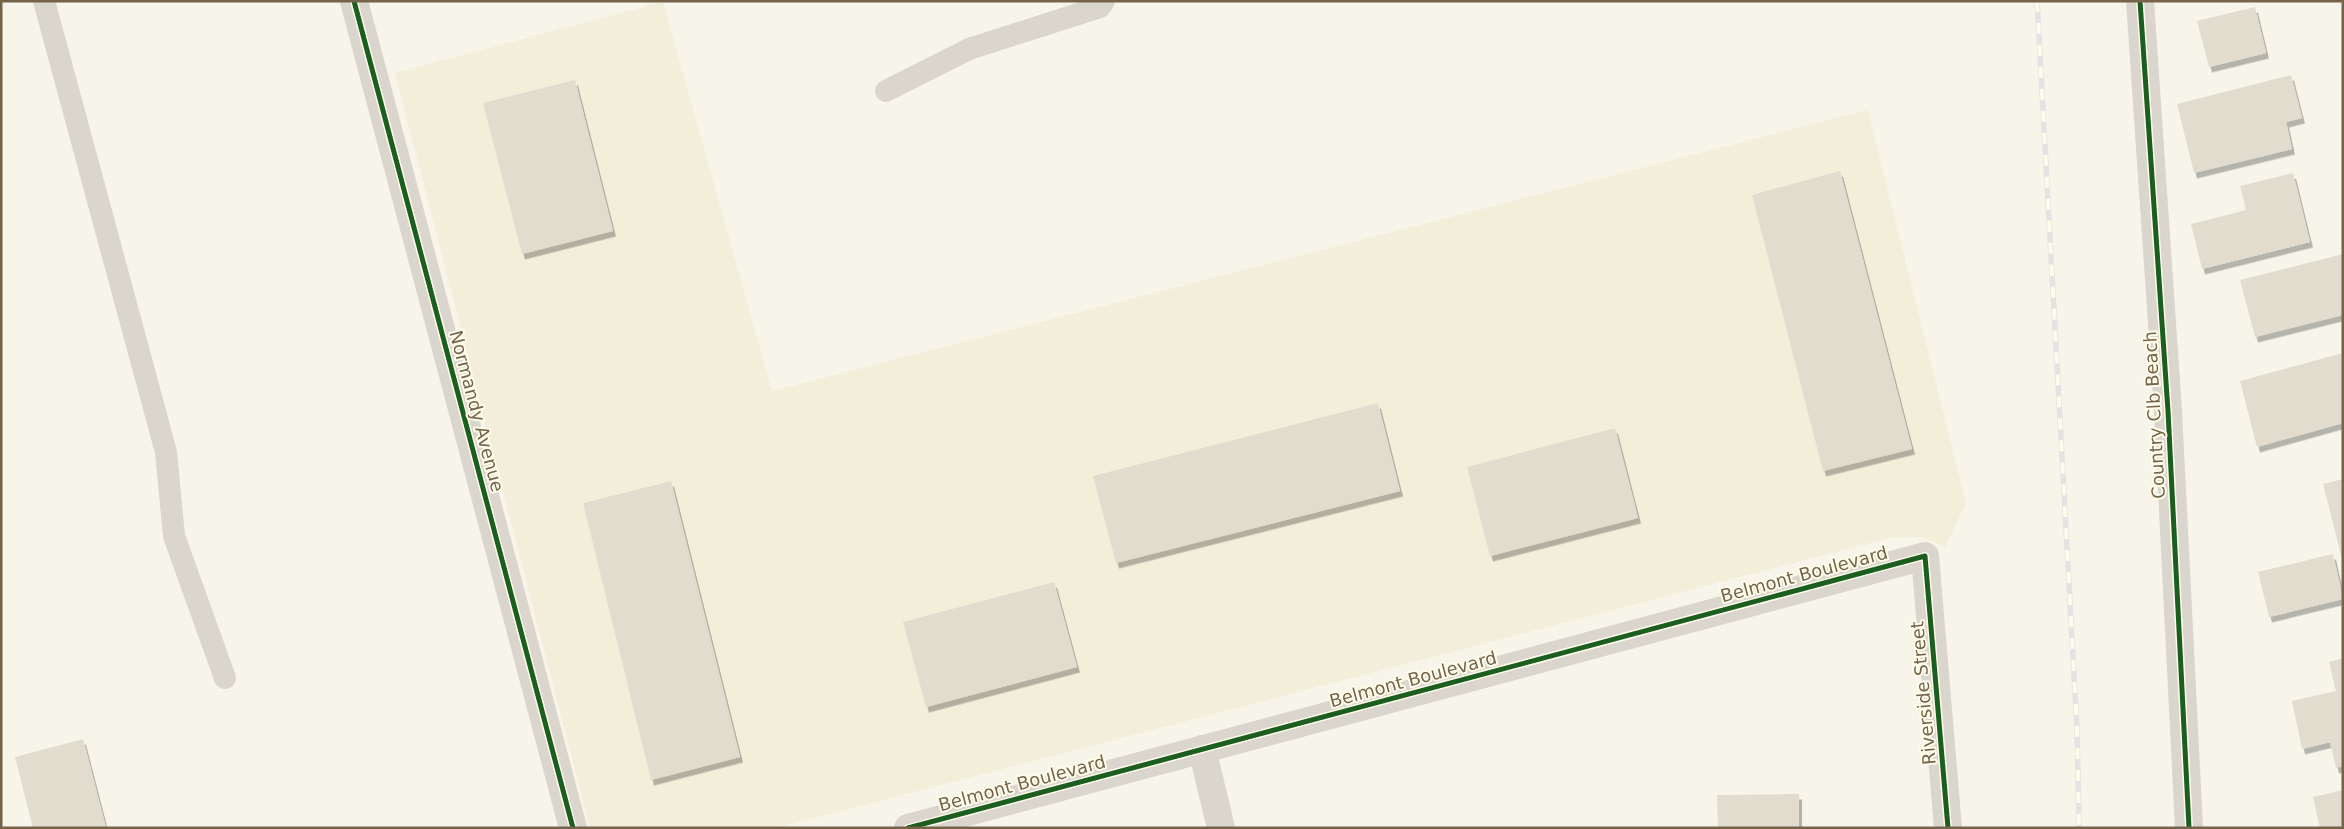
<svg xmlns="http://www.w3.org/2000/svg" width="2344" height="829" font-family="'DejaVu Sans',sans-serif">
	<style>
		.residential { fill: #f2eeda }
		.building { fill: #e2dccf; filter: url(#shadow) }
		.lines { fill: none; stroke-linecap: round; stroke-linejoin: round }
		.service { stroke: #dad5cd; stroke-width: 22 }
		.minor { stroke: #dad5cd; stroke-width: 28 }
		.rail-casing { stroke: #e5e2e4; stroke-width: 5.5 }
		.rail { stroke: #fffceb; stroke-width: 4; stroke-dasharray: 11; stroke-linecap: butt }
		.cycleway-casing { stroke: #fffceb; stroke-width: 8 }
		.cycleway { stroke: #1b5e20; stroke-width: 5 }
		.labels { text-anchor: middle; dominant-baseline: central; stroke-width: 4; stroke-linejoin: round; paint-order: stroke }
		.street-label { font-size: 18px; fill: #75644a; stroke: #fffceb }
	</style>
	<defs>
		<filter id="shadow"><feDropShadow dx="3" dy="5.5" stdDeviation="0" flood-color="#0004"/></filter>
	</defs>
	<rect width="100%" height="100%" fill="#f7f5ea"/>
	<polygon class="residential" points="663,2 772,391 1868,110 1966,503 1945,547 1922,537 1893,537 776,828 590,828 395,73"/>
	<g class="building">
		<polygon points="2255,7 2266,53 2209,67 2197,21"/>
		<polygon points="2291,75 2302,118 2286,122 2292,149 2194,173 2177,104"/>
		<polygon points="575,80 613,231 522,254 483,103"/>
		<polygon points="1840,171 1912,449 1823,471 1752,195"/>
		<polygon points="2293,173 2310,242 2202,269 2191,224 2246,210 2240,186"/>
		<polygon points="2343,254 2343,315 2255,337 2240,280"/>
		<polygon points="2343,353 2343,423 2257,447 2240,381"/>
		<polygon points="1378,403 1400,491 1116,563 1093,476"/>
		<polygon points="1615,428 1638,518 1490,556 1467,467"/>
		<polygon points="2343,479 2343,559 2342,559 2323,484"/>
		<polygon points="671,481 740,757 651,780 583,503"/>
		<polygon points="2333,554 2343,599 2269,617 2258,572"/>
		<polygon points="1054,582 1077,667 926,707 903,622"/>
		<polygon points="2343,658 2343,766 2336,768 2330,742 2302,749 2292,701 2336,691 2329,662"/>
		<polygon points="83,739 106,828 33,828 15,757"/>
		<polygon points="2343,790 2343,828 2320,828 2313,797"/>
		<polygon points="1799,794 1799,828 1718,828 1717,795"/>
	</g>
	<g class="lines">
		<g class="service">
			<polyline points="44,1 166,452 174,536 225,678"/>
			<polyline points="886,91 969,49 1100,7 1104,1"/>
		</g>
		<g class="minor">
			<polyline points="354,1 573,828"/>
			<polyline points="2140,1 2168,411 2189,828"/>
			<polyline points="1202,749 1221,828"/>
			<polyline points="908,828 1925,556 1948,828"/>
		</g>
		<defs>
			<polyline id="rail" points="2037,1 2077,729 2079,828"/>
		</defs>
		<use href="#rail" class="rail-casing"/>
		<use href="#rail" class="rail"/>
		<defs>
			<g id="cycleway">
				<polyline points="354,1 573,828"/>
				<polyline points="2140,1 2168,411 2189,828"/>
				<polyline points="908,828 1925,556 1948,828"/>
			</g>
		</defs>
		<use href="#cycleway" class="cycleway-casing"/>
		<use href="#cycleway" class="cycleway"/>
	</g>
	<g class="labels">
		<g class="street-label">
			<text transform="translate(477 411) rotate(75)">Normandy Avenue</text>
			<text transform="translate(2154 415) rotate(-93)">Country Clb Beach</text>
			<text transform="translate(1804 574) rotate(-15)">Belmont Boulevard</text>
			<text transform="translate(1413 679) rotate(-15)">Belmont Boulevard</text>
			<text transform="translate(1923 693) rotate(-95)">Riverside Street</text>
			<text transform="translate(1022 783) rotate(-15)">Belmont Boulevard</text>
		</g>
	</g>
	<rect width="2344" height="829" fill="none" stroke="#75644a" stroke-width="5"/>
</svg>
